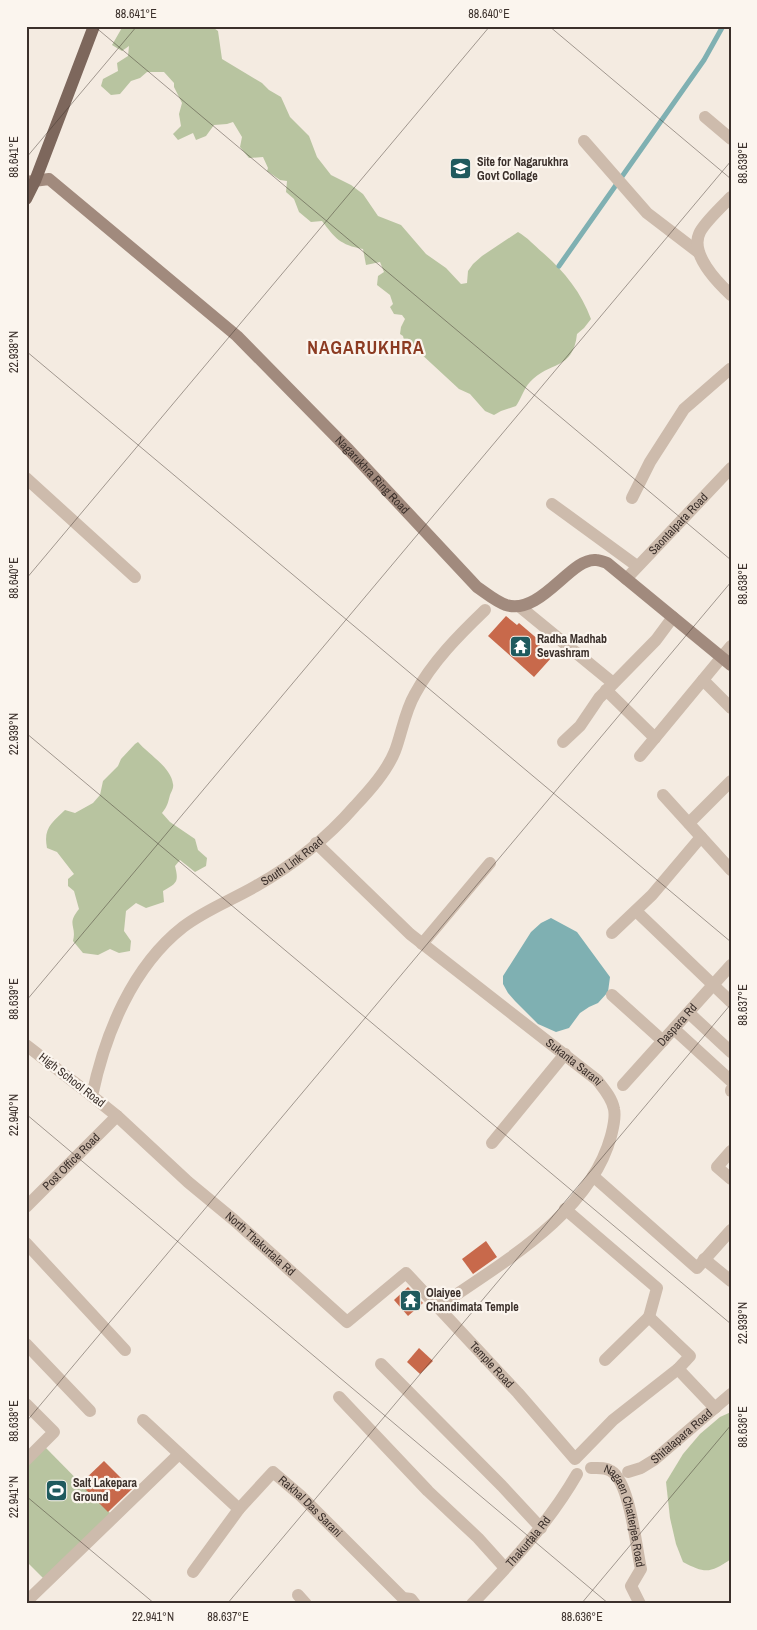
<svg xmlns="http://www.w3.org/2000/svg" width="757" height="1630" font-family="'Archivo Narrow',sans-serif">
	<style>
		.green { fill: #b8c4a0 }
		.water { fill: #7fb0b2 }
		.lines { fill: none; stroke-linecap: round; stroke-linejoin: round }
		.stream { stroke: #7fb0b2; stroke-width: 5 }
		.building { fill: #c8694b }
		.minor { stroke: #cdbbac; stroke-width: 12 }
		.tertiary { stroke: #cdbbac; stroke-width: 12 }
		.secondary { stroke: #a18a7d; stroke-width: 12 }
		.primary { stroke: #7d675c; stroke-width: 12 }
		.ticks { fill: none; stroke: #3b302b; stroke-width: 1; stroke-opacity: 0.45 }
		.labels { text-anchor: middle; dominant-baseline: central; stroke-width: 4.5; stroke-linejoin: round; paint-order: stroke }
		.poi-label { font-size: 12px; font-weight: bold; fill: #3b302b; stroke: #fbf5ee; text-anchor: start }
		.street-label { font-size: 12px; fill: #3b302b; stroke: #fbf5ee }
		.district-label { font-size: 18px; font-weight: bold; letter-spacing: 1px; fill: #8c3b22; stroke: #fbf5ee }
		.neatline { fill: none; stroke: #3b302b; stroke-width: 2 }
		.ticks-label { font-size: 12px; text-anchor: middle; fill: #3b302b }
	</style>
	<rect width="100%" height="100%" fill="#f4ebe1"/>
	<g class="green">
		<path d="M123 26H211L218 31 222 59 262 83 269 90 281 97 290 117 309 136 317 157 331 175 351 185 363 194 378 216 401 225 426 254 446 268 461 284 467 283 468 271 473 264 482 256 518 232C528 238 534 245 542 252 564 271 581 292 591 319L584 328 577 334C573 371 549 361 530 382 524 388 521 399 516 406L501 411 494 415 485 411 470 394 459 389 419 352V345L416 350 405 352 400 343 404 340 403 336 400 334 401 327 405 319 402 315 394 314 390 307 393 304 390 295 377 285 378 276 384 272 380 262 366 265 363 249C340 245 335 238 322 221L311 222 299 212 294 199 286 192 287 181 280 180 267 171 268 168 263 157 249 158 240 147 242 137 233 122 227 124 214 125 206 136 196 140 193 133 178 140 173 134 181 126 179 114 182 103 174 87V83L164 72H147L140 78 131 81 120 94 111 95 101 86 103 79 118 71 117 63 128 56 129 46 122 51 112 45Z"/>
		<path d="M138 742C148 754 171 767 173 784 174 788 171 792 170 795 168 803 167 807 162 813L170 822 195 839 198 850 207 858 206 866 195 872 180 860 175 866C179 882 177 883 163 891L164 902 146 908 136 903 126 911 124 931 131 941 130 951 119 953 110 949 98 955 83 953 73 941C77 925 66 925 79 909L74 891 68 886V879L74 874 57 852 47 848C43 828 52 823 65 810L75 813 93 803 100 795 103 781 118 766 121 759 135 744Z"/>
		<path d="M731 1412V1559C710 1573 706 1574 683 1562L676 1544 670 1518 666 1482 683 1454 700 1434 720 1417Z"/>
		<polygon points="45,1447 111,1514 44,1579 26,1561 26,1467"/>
	</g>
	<polygon class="water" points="551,918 577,932 610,977 608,992 598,1003 589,1007 580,1013 569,1028 556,1032 538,1024 515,1001 508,993 503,984 503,976 531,932 541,923"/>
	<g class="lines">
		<polyline class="stream" points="559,266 704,60 723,26"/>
	</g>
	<g class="building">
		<polygon points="506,616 517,625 519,623 540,641 538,644 552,657 534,677 488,636"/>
		<polygon points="486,1241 497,1257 473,1274 462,1259"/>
		<polygon points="408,1287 423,1303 408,1316 394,1300"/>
		<polygon points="419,1348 433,1361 420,1374 407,1362"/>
		<polygon points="104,1461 132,1489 108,1512 80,1484"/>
	</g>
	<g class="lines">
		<g class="minor">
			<polyline points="705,117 731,139"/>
			<polyline points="584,141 647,213 698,252"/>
			<path d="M731 197C722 206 705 222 700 232 689 253 717 282 731 295"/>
			<polyline points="26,478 135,577"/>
			<polyline points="632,498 650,462 684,409 730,369"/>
			<polyline points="552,504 637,566"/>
			<polyline points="519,606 613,683"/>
			<polyline points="703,680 731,708"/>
			<polyline points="606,690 655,738"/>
			<polyline points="563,742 580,726 599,698 656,640 673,617"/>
			<polyline points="640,756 731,646"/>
			<polyline points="663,795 731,870"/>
			<polyline points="689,823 731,781"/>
			<path id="s1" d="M316 843 410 934 597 1080C604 1089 612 1098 614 1109 616 1118 613 1128 611 1136 590 1214 500 1264 438 1307"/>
			<polyline points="636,911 731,1002"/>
			<polyline points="612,933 652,895 701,837"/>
			<polyline points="422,944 490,863"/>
			<polyline points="612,995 663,1041"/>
			<polyline points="689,1013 731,1052"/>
			<polyline points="674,1029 731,1081"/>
			<polyline points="26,1045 92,1096"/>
			<path id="s2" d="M623 1085 731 965"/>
			<polyline points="731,1090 731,1091"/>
			<path id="s3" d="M117 1116 188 1182 234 1220 347 1322 406 1273 518 1393 575 1459 613 1420 678 1369"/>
			<polyline points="492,1143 565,1054"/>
			<polyline points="731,1151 717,1167 731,1179"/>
			<polyline points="593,1176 697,1268 731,1230"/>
			<polyline points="565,1209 657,1288 649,1317"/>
			<polyline points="26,1243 125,1350"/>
			<polyline points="704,1259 731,1281"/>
			<polyline points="26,1344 90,1411"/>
			<polyline points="605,1360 649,1317 690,1356 678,1369 715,1408"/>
			<polyline points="381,1364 502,1486 541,1528"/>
			<polyline points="339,1397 428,1491 478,1538 505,1568"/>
			<polyline points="26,1404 54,1432 26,1460"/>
			<path id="s4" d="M143 1420 239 1509 273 1472 301 1496 403 1598 411 1599 415 1604"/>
			<path id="s5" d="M591 1468C598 1468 605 1467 611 1471 630 1482 636 1547 641 1569L631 1586 640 1604"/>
			<path id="s6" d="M628 1472 641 1468 654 1460 731 1394"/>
			<polyline points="193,1572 239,1509"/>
			<polyline points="298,1595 306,1604"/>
			<polyline points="26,1602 179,1454"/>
			<path id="s7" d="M472 1604C511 1563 549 1523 577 1474"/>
		</g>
		<g class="tertiary">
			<path id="s8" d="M626 579 731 468"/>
			<path id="s9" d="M26 1207 117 1116 92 1096C105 1034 132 967 183 927 205 910 232 900 256 886 292 866 328 837 355 806 370 790 387 771 395 751 402 732 405 711 415 694 432 662 459 635 485 610"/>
		</g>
		<path class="secondary" id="s10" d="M26 182 49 179 237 336 349 450 477 587C486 593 495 601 506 605 541 616 571 557 596 560 600 560 604 562 607 563L731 665"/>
		<polyline class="primary" points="26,199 35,181 94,26"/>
	</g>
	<path class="ticks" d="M94 26 731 560M549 26 731 179M26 158 137 26M26 351 731 942M26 579 490 26M26 733 731 1324M26 1001 731 161M26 1114 609 1604M26 1422 731 582M26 1496 155 1604M227 1604 731 1004M581 1604 731 1425"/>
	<defs>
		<symbol id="university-square" viewBox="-11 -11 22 22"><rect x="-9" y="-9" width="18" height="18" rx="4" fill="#1f5a5e" stroke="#fbf5ee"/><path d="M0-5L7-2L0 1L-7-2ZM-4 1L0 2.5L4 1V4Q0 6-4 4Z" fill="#fff"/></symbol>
		<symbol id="temple-square" viewBox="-11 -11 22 22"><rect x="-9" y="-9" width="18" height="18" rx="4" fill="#1f5a5e" stroke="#fbf5ee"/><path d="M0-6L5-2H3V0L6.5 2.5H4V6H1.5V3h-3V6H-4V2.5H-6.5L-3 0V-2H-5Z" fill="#fff"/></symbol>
		<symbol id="stadium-square" viewBox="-11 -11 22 22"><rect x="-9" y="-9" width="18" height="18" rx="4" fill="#1f5a5e" stroke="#fbf5ee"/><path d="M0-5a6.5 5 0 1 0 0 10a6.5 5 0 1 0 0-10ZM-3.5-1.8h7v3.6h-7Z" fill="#fff"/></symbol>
	</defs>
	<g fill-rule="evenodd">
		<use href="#university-square" x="448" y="156" width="25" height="25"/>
		<use href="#temple-square" x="508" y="634" width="25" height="25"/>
		<use href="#temple-square" x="398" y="1288" width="25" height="25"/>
		<use href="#stadium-square" x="44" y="1478" width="25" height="25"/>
	</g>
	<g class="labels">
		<g class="poi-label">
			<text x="477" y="162">Site for Nagarukhra<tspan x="477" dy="14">Govt Collage</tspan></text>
			<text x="537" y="639">Radha Madhab<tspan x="537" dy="14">Sevashram</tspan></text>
			<text x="426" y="1293">Olaiyee<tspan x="426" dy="14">Chandimata Temple</tspan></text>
			<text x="73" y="1483">Salt Lakepara<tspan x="73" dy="14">Ground</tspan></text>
		</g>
		<g class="street-label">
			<text stroke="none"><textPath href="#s10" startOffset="462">Nagarukhra Ring Road</textPath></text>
			<text stroke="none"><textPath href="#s8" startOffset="76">Saontalpara Road</textPath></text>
			<text stroke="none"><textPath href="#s9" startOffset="484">South Link Road</textPath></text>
			<text stroke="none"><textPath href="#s2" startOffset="81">Daspara Rd</textPath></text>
			<text stroke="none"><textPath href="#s1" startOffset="339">Sukanta Sarani</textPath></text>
			<text transform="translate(72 1080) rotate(38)">High School Road</text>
			<text stroke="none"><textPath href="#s9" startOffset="64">Post Office Road</textPath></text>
			<text stroke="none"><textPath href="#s3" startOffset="192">North Thakurtala Rd</textPath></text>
			<text stroke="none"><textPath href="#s3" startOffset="511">Temple Road</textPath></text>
			<text stroke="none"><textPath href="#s6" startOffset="65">Shitalapara Road</textPath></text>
			<text stroke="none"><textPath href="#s4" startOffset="232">Rakhal Das Sarani</textPath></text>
			<text stroke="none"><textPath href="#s5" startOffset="68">Nagaen Chatterjee Road</textPath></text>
			<text stroke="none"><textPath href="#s7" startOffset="84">Thakurtala Rd</textPath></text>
		</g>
		<g class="district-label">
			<text x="366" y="347">NAGARUKHRA</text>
		</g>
	</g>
	<rect width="757" height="1630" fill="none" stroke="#fbf5ee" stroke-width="55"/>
	<rect x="28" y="28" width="702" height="1574" class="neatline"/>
	<g class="ticks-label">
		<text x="136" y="18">88.641°E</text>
		<text x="489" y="18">88.640°E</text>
		<text transform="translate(14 157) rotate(-90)" y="4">88.641°E</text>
		<text transform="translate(743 163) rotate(-90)" y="4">88.639°E</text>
		<text transform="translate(14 352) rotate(-90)" y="4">22.938°N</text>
		<text transform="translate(14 578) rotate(-90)" y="4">88.640°E</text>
		<text transform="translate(743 584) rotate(-90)" y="4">88.638°E</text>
		<text transform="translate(14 734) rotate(-90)" y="4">22.939°N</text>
		<text transform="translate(14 999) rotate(-90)" y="4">88.639°E</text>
		<text transform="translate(743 1005) rotate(-90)" y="4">88.637°E</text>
		<text transform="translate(14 1115) rotate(-90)" y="4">22.940°N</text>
		<text transform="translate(743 1323) rotate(-90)" y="4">22.939°N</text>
		<text transform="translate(14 1421) rotate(-90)" y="4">88.638°E</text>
		<text transform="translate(743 1427) rotate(-90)" y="4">88.636°E</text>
		<text transform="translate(14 1497) rotate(-90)" y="4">22.941°N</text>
		<text x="153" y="1621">22.941°N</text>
		<text x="228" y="1621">88.637°E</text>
		<text x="582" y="1621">88.636°E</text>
	</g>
</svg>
